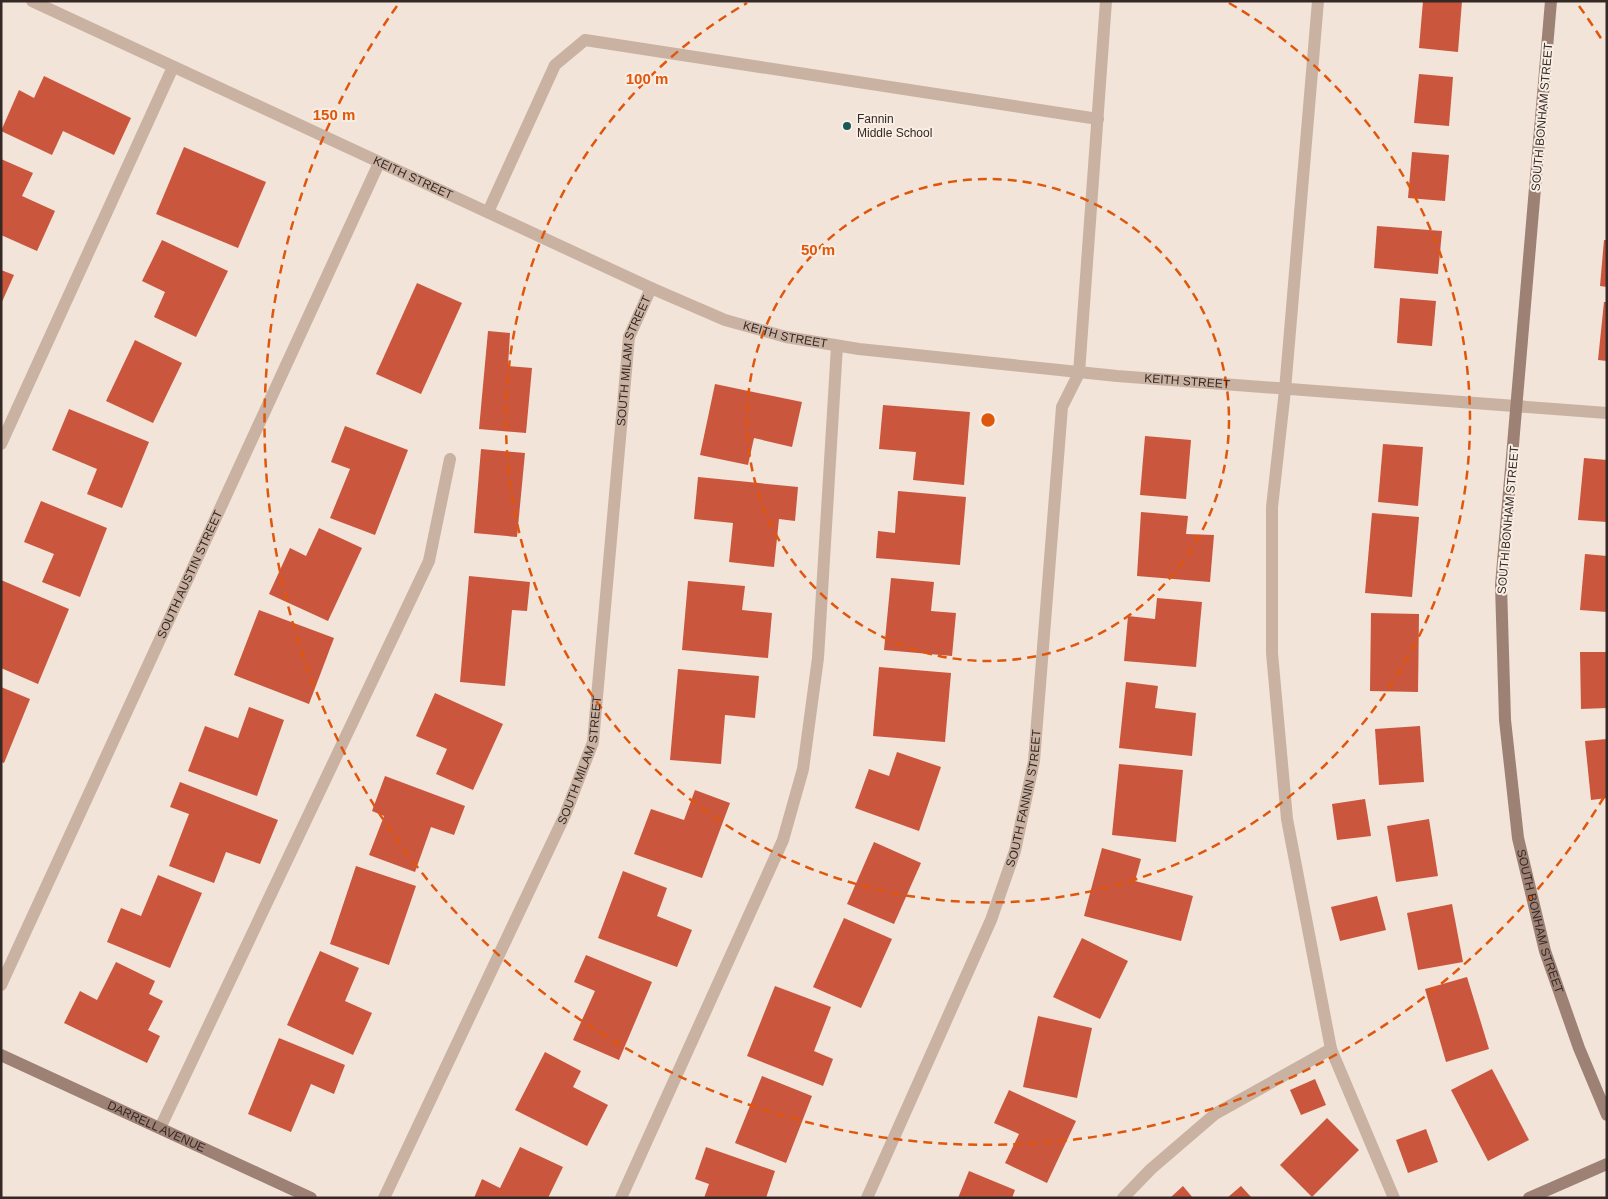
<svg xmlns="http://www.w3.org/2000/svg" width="1608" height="1199" font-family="Arial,sans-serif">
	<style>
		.building { fill: #ca563d }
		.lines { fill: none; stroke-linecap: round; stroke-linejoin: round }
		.lane { stroke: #cab2a3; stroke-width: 12 }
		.street { stroke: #cab2a3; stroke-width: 12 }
		.secondary { stroke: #9d8175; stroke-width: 12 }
		.ring { fill: none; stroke: #df570d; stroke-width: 2.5; stroke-dasharray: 9 6 }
		.poi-dot { fill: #1a5757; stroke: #f9eee4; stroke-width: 2 }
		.labels { text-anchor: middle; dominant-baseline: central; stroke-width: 4; stroke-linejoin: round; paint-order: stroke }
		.street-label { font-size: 12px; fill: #352926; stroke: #f9eee4 }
		.poi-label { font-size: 12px; fill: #352926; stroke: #f9eee4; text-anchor: start }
		.centre { fill: #df570d; stroke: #f9eee4; stroke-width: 2.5 }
		.ring-label { font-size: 15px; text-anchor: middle; font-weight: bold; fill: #df570d; stroke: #f9eee4; stroke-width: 4; stroke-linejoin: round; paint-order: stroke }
	</style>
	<rect width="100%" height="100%" fill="#f2e4d8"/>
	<g class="building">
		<polygon points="1423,1 1462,1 1458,52 1419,48"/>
		<polygon points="1419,74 1453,77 1449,126 1414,123"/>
		<polygon points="44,76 131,118 114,155 63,131 52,155 1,131 19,90 34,98"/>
		<polygon points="184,147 266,182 238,248 156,214"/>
		<polygon points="1412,152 1449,155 1445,201 1408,198"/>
		<polygon points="1,159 33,173 22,196 55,211 37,251 1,235"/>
		<polygon points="1377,226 1442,231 1438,274 1374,268"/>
		<polygon points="162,240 228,271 196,337 154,317 165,292 142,281"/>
		<polygon points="1604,240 1607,240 1607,287 1600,286"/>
		<polygon points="1,270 14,275 1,304"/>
		<polygon points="417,283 462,303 421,394 376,374"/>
		<polygon points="1400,298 1436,301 1432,346 1397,343"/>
		<polygon points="1604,302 1607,302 1607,361 1598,360"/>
		<polygon points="488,331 510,333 508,366 532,368 526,433 479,429"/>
		<polygon points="135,340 182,363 153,423 106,401"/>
		<polygon points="715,384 802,402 792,447 754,438 748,465 700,455"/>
		<polygon points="883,405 970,412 964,485 913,480 916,452 879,449"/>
		<polygon points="69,409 149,442 122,508 87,494 97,469 52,450"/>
		<polygon points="345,426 408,450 375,535 330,518 350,469 331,462"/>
		<polygon points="1145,436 1191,440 1186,499 1140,495"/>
		<polygon points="1383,444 1423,447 1418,506 1378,502"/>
		<polygon points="481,449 525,453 517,537 474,533"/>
		<polygon points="1584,458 1607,460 1607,522 1578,520"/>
		<polygon points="698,477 798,487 795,521 779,519 774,567 729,562 733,523 694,519"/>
		<polygon points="898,491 966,497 960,565 876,558 878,531 895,533"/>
		<polygon points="41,501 107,528 80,597 42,582 54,554 24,542"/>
		<polygon points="1141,512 1188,516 1186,534 1214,535 1210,582 1137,576"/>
		<polygon points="1372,513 1419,517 1412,597 1365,593"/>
		<polygon points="319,528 362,548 328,621 269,594 290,548 306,556"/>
		<polygon points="1585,554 1607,556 1607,612 1580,610"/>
		<polygon points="469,576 530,582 527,611 512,610 505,686 460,682"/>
		<polygon points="891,578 934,582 931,611 956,613 952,656 884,650"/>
		<polygon points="1,580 69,609 38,684 1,668"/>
		<polygon points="688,581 745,586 742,610 772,613 768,658 682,650"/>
		<polygon points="1157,598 1202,602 1196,667 1124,661 1128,616 1155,619"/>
		<polygon points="259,610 334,638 309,704 234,675"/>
		<polygon points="1371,613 1419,614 1418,692 1370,691"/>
		<polygon points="1580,652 1607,652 1607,708 1581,709"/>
		<polygon points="879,667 951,673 945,742 873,736"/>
		<polygon points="678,669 759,676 755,718 725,715 721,764 670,760"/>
		<polygon points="1126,682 1158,686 1155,708 1196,713 1192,756 1119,748"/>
		<polygon points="1,687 30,699 4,763 1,762"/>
		<polygon points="435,693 503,724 473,790 436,774 447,749 416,736"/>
		<polygon points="249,707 284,720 257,796 188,771 205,726 238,738"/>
		<polygon points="1420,726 1424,782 1379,785 1375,729"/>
		<polygon points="1607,739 1607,798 1591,800 1585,741"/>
		<polygon points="897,752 941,767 919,831 855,808 869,769 889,776"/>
		<polygon points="1119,764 1183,770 1176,842 1112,835"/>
		<polygon points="385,776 465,806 454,835 431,827 415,872 369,855 384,816 372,811"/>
		<polygon points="180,782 278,820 260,864 226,852 214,883 169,866 189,814 170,807"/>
		<polygon points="695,790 730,803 702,878 634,854 651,809 684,820"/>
		<polygon points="1365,799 1371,836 1337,840 1332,804"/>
		<polygon points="1429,819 1438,876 1396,882 1387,826"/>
		<polygon points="874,842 921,863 894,924 847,904"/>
		<polygon points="1102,848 1141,859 1135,881 1193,896 1181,941 1084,916"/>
		<polygon points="356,866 416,886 389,965 330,944"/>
		<polygon points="623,871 667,888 657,916 692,930 677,967 598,938"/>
		<polygon points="158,875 202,893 170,968 107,942 121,908 141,916"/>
		<polygon points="1377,896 1386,930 1340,941 1331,907"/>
		<polygon points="1452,904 1463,962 1418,970 1407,913"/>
		<polygon points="844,918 892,939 861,1008 813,987"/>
		<polygon points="1082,938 1128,961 1100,1019 1053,997"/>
		<polygon points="320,951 359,968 345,1001 372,1013 353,1055 287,1025"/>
		<polygon points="586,955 652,982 619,1060 573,1040 595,991 574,982"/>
		<polygon points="116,962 155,981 149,994 163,1001 148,1030 160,1036 147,1063 64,1023 80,991 97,1000"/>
		<polygon points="1467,977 1489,1049 1446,1062 1425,989"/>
		<polygon points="775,986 831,1007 814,1051 833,1059 823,1086 747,1056"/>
		<polygon points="1038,1016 1092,1028 1077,1098 1023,1087"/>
		<polygon points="279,1038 345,1065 334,1094 311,1084 291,1132 248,1114"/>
		<polygon points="545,1052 581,1071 573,1087 608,1105 587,1146 515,1110"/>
		<polygon points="1492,1069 1529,1140 1488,1161 1451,1090"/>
		<polygon points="762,1076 812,1096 786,1163 735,1143"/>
		<polygon points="1315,1079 1326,1105 1301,1115 1290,1090"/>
		<polygon points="1009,1090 1076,1121 1047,1183 1005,1163 1019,1134 994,1123"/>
		<polygon points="1327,1118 1359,1150 1312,1197 1280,1165"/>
		<polygon points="1426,1129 1438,1162 1408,1173 1396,1140"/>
		<polygon points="520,1147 563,1167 548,1198 474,1198 482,1179 500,1188"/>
		<polygon points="706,1147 775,1171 766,1198 704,1198 709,1184 695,1179"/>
		<polygon points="969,1171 1015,1190 1012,1198 958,1198"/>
		<polygon points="1183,1186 1193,1198 1170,1198"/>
		<polygon points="1241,1186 1252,1198 1227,1198"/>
	</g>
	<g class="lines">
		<g class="lane">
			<polyline points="1318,1 1285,390 1272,507 1272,653 1287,819 1331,1049 1394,1198"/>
			<polyline points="488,212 555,65 585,40 1098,119"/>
			<polyline points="1,444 173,67"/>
			<polyline points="160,1128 429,561 450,459"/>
			<polyline points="621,1198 783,840 803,769 818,658 837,346"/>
			<polyline points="1123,1198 1151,1169 1215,1114 1331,1049"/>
		</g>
		<g class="street">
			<path id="s1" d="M32 1 651 288 725 320 786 337 859 349 1117 376 1607 413"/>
			<path id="s2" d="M1 985 379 163"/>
			<path id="s3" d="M384 1198 565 815 593 742 629 337 651 288"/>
			<path id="s4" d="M867 1198 991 920 1015 851 1034 761 1062 407 1079 373 1106 1"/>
		</g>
		<g class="secondary">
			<path id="s5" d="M1551 1 1501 585 1505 720 1518 838 1545 951 1579 1048 1607 1115"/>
			<path id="s6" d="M1 1055 311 1198"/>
			<polyline points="1529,1198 1607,1164"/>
		</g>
	</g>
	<g class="ring">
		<circle cx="988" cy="420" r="241"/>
		<path d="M1229 3A482 482 0 1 1 747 3"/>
		<path d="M1604 797A722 722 0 1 1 397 6M1579 6A722 722 0 0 1 1604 43"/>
	</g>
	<circle class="poi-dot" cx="847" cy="126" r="5"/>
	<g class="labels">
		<g class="street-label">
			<text transform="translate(1542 117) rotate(-85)">SOUTH BONHAM STREET</text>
			<text stroke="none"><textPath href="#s1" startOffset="420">KEITH STREET</textPath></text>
			<text stroke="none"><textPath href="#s1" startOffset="825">KEITH STREET</textPath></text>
			<text stroke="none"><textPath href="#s3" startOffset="886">SOUTH MILAM STREET</textPath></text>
			<text stroke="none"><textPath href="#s1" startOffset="1230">KEITH STREET</textPath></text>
			<text transform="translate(1508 520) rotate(-85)">SOUTH BONHAM STREET</text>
			<text stroke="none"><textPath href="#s2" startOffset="452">SOUTH AUSTIN STREET</textPath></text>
			<text stroke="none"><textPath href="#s3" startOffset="481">SOUTH MILAM STREET</textPath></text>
			<text stroke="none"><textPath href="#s4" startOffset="431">SOUTH FANNIN STREET</textPath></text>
			<text stroke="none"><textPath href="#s5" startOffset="926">SOUTH BONHAM STREET</textPath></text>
			<text stroke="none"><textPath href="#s6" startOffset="171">DARRELL AVENUE</textPath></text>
		</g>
		<g class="poi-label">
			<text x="857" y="119">Fannin<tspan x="857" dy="14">Middle School</tspan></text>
		</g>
	</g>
	<circle cx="988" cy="420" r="8" class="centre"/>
	<g class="ring-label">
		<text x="647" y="84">100 m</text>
		<text x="334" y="120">150 m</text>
		<text x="818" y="255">50 m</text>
	</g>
	<rect width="1608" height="1199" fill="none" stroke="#352926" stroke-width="5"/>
</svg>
